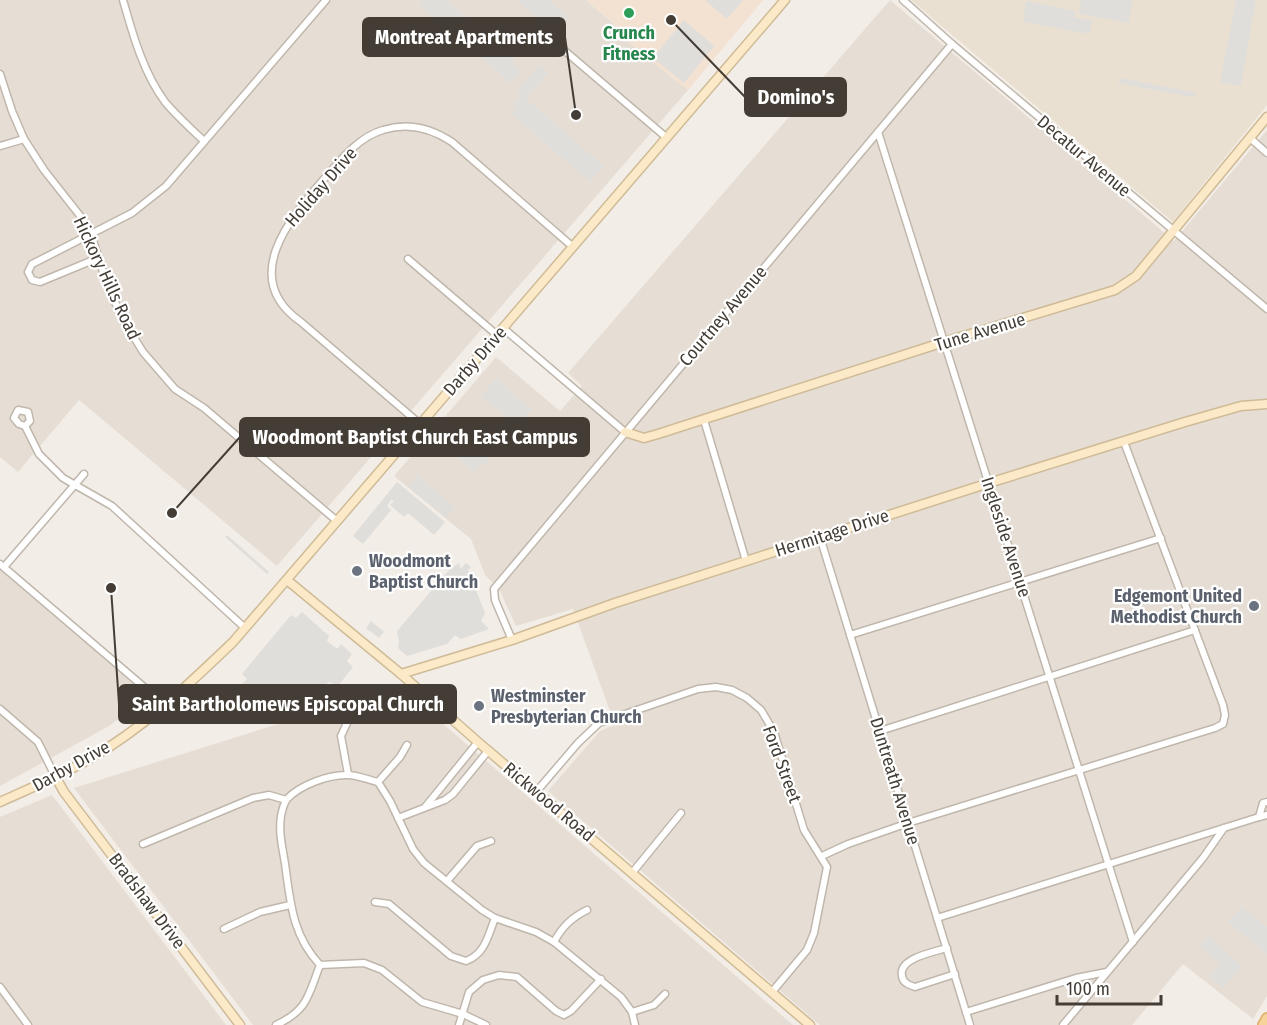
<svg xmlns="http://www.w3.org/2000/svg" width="1267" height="1025" font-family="'Fira Sans Condensed',sans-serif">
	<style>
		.residential { fill: #e6ded5 }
		.commercial { fill: #f3e2d2 }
		.education { fill: #eae0d1 }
		.parking { fill: #e0dedb }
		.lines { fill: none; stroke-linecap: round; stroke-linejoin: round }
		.street-casing { stroke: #c0b7ac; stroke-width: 9 }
		.secondary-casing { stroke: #cfbb98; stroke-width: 11 }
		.primary-casing { stroke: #dcae6a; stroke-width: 12 }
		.street { stroke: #fff; stroke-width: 6 }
		.secondary { stroke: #fbe9c7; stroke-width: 8 }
		.primary { stroke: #f8d399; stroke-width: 9 }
		.leisure-dot { fill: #2e9e5b; stroke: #fff; stroke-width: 2 }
		.worship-dot { fill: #6b7280; stroke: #fff; stroke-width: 2 }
		.labels { text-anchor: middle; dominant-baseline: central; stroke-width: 4.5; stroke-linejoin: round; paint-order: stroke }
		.leisure-label { font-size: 18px; font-weight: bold; fill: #27864d; stroke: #fff }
		.street-label { font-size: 18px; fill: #443d36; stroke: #fff }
		.worship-label { font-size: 18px; font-weight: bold; fill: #5b616d; stroke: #fff; text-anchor: start }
		.leader { fill: none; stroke: #443d36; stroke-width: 2 }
		.callout-dot { fill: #443d36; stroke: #fff; stroke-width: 2 }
		.callout { fill: #443d36; stroke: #443d36; stroke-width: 2 }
		.callout-label { font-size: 20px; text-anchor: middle; font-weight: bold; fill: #fff }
	</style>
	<rect width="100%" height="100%" fill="#f2ede6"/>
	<g class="residential">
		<polygon points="0,0 586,0 628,36 625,39 688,90 277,566 79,400 18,472 0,457"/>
		<polygon points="890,0 1174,241 1267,130 1267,996 1253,1019 1183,964 1132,1025 820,1025 548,791 600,731 615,725 573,609 516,626 499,589 485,575 471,539 394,476 496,357 560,411 582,386 568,373"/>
		<polygon points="0,570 148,696 109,726 0,786"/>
		<polygon points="399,686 793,1025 253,1025 74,788"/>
		<polygon points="52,795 226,1025 0,1025 0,817"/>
	</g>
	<polygon class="commercial" points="586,0 763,0 688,90 625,39 628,35"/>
	<polygon class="education" points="911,0 1267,0 1267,105 1173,222"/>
	<g class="parking">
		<polygon points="421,0 446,0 515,58 511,63 521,71 511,83 418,4"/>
		<polygon points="516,0 548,0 567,16 557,27 548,20 544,24"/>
		<polygon points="705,0 743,0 727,19"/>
		<polygon points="1081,0 1133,0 1129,23 1079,14"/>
		<polygon points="1236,0 1256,0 1241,86 1220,82"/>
		<polygon points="1026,1 1075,11 1074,17 1092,21 1090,34 1023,22"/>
		<polygon points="684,20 714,46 684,83 653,58"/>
		<polygon points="539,65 548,73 526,99 604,166 590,182 511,114 516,108 513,105 521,95 517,91"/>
		<polygon points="1122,78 1197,93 1192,97 1117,83"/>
		<polygon points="497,377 502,382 501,384 532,409 518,426 481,397"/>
		<polygon points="460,429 492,456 484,466 482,464 475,472 445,447"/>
		<polygon points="417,475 455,507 446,518 408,486"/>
		<polygon points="397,482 445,522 434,535 408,513 404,517 390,505 394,501 391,500 387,506 391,510 363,544 353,536"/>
		<polygon points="227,535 269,572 267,574 225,537"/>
		<polygon points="459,563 461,569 466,563 471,567 468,570 485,613 481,621 489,629 461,639 455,635 447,644 407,656 398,648 399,641 397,631 449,570"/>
		<polygon points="302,612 329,636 327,641 336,648 338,648 341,644 352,654 347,661 353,667 338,686 330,682 318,687 319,693 276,707 273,700 269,699 265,703 242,684 247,679 242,674 291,615 296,618"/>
		<polygon points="371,621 384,632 379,638 366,628"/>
		<polygon points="1242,906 1267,927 1267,954 1228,922"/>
		<polygon points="1208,936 1242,966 1223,988 1209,977 1220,964 1200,947"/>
	</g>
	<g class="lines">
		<defs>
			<g id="street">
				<path d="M123 0C133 35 143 72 165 102 177 116 191 129 204 141"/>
				<polyline points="903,0 952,44 1267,309"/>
				<polyline points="545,34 667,138"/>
				<polyline points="0,74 12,111 24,139 44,170 85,222 91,234 105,278 121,316 143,352 175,389 204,408 337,521"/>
				<polyline points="878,132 1133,942"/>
				<polyline points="1250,138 1267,153"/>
				<polyline points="0,146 24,139"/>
				<polyline points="98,258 40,282 32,280 28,272 32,264 40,260 132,213 166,186 326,0"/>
				<polyline points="408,259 497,335"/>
				<polyline points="503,328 625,432"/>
				<polygon points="18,410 28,412 30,421 25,426 19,424 14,418"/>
				<polyline points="704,420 746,561"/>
				<path d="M420 424 301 322C239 279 289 219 324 179 340 161 358 137 383 130 408 122 431 128 452 142L573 247"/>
				<polyline points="25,426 39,454 63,478 112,506 245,628"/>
				<polyline points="820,537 970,1025"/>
				<polyline points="0,564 165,705"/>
				<polyline points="4,567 84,474"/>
				<polyline points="850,635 1161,538"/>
				<polyline points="512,640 495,600 494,589 952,44"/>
				<polyline points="0,709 38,742 55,776"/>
				<polyline points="347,723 341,736 348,774"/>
				<polyline points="880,731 1195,630"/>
				<polyline points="378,782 400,757 407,745"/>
				<polyline points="536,792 578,743 599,723 698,689 716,687 732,690 747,698 761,710 774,732 804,830 827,867 814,933 807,950 772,992"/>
				<polyline points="1267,802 1263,803 1259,817 1267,815"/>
				<polyline points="426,806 478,742"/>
				<polyline points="398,818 445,800 453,794 488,751"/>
				<polyline points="143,844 253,798 269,795 286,800"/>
				<polyline points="822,856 848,844 908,823 1215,728 1223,724 1225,715 1223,705 1124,442"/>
				<polyline points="632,873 681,813"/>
				<polyline points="447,881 477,846 491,841"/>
				<path d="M375 902 389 904 451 956 466 961C485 954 488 936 495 918"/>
				<polyline points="937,918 1259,817"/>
				<polyline points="224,929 260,912 290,905"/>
				<path d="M554 942C562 927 571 918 587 910"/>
				<path d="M947 948C934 952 898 958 902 976 903 983 909 985 915 987L955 974"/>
				<polyline points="0,987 28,1025"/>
				<polyline points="632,1012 654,1005 665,994"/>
				<polyline points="966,1012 1076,978 1107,972"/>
				<path d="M276 1025C308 1010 308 996 320 965"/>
				<polyline points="459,1025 469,992 483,980 499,975 517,977 556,1011 564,1015 571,1011 601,979"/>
				<path d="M486 1025 463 1014 422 1002 382 970 364 963 320 965C294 937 291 908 286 871 284 853 278 835 281 816 282 811 284 803 287 799 300 785 328 775 346 775 356 774 368 780 378 782L390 801 413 849 424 863 482 910 495 918 536 932 554 942 621 997 632 1012 635 1025"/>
				<polyline points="1063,1025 1203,858 1224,828"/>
			</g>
			<g id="secondary">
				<polyline points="625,432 644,438 658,434 944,342 1115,290 1136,276 1267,117"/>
				<polyline points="287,580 401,674 478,742 810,1025"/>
				<polyline points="401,674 512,640 615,603 989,483 1185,422 1241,406 1267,404"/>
				<polyline points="55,776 64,792 240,1025"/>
				<path d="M0 802C31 788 62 775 91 758 144 728 189 684 233 642L785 0"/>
			</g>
			<polyline id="primary" points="1263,1025 1267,1018"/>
		</defs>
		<use href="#street" class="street-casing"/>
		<use href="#secondary" class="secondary-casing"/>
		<use href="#primary" class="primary-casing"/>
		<use href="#street" class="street"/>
		<use href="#secondary" class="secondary"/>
		<use href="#primary" class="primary"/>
	</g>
	<circle class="leisure-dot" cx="629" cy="13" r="6"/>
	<g class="worship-dot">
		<circle cx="357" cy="571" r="6"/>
		<circle cx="1254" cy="606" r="6"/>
		<circle cx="479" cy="706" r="6"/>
	</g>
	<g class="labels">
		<g class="leisure-label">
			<text x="629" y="33">Crunch<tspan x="629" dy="21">Fitness</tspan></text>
		</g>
		<g class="street-label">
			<text transform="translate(1084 156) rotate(40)">Decatur Avenue</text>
			<text transform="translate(321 187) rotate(-49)">Holiday Drive</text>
			<text transform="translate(107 278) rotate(65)">Hickory Hills Road</text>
			<text transform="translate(723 316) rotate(-50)">Courtney Avenue</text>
			<text transform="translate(980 332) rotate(-17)">Tune Avenue</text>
			<text transform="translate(475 361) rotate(-49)">Darby Drive</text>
			<text transform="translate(832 533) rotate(-18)">Hermitage Drive</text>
			<text transform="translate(1006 537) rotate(72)">Ingleside Avenue</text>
			<text transform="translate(782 764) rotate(70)">Ford Street</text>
			<text transform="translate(71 766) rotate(-29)">Darby Drive</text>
			<text transform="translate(895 781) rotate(73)">Duntreath Avenue</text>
			<text transform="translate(549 802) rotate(40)">Rickwood Road</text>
			<text transform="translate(147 901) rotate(53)">Bradshaw Drive</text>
		</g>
		<g class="worship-label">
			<text x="369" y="561">Woodmont<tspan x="369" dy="21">Baptist Church</tspan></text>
			<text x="1242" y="596" text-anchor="end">Edgemont United<tspan x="1242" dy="21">Methodist Church</tspan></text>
			<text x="491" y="696">Westminster<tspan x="491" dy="21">Presbyterian Church</tspan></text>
		</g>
	</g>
	<path class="leader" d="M576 115L565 37M671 20L745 97M172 513L240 437M111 588L119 704"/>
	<g class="callout-dot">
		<circle cx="576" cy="115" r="6"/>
		<circle cx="671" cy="20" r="6"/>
		<circle cx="172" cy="513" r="6"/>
		<circle cx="111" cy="588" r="6"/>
	</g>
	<g class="callout">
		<rect x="363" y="18" width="202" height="38" rx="6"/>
		<rect x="745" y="78" width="101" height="38" rx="6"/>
		<rect x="240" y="418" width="349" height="38" rx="6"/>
		<rect x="119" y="685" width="337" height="38" rx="6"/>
	</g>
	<g class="callout-label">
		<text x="464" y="44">Montreat Apartments</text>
		<text x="796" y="104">Domino's</text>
		<text x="415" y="444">Woodmont Baptist Church East Campus</text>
		<text x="288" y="711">Saint Bartholomews Episcopal Church</text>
	</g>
	<path d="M1057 995v9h104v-9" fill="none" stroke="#443d36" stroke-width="3"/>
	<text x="1066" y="995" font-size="18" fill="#443d36" stroke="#ffffff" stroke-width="4.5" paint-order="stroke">100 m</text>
</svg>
